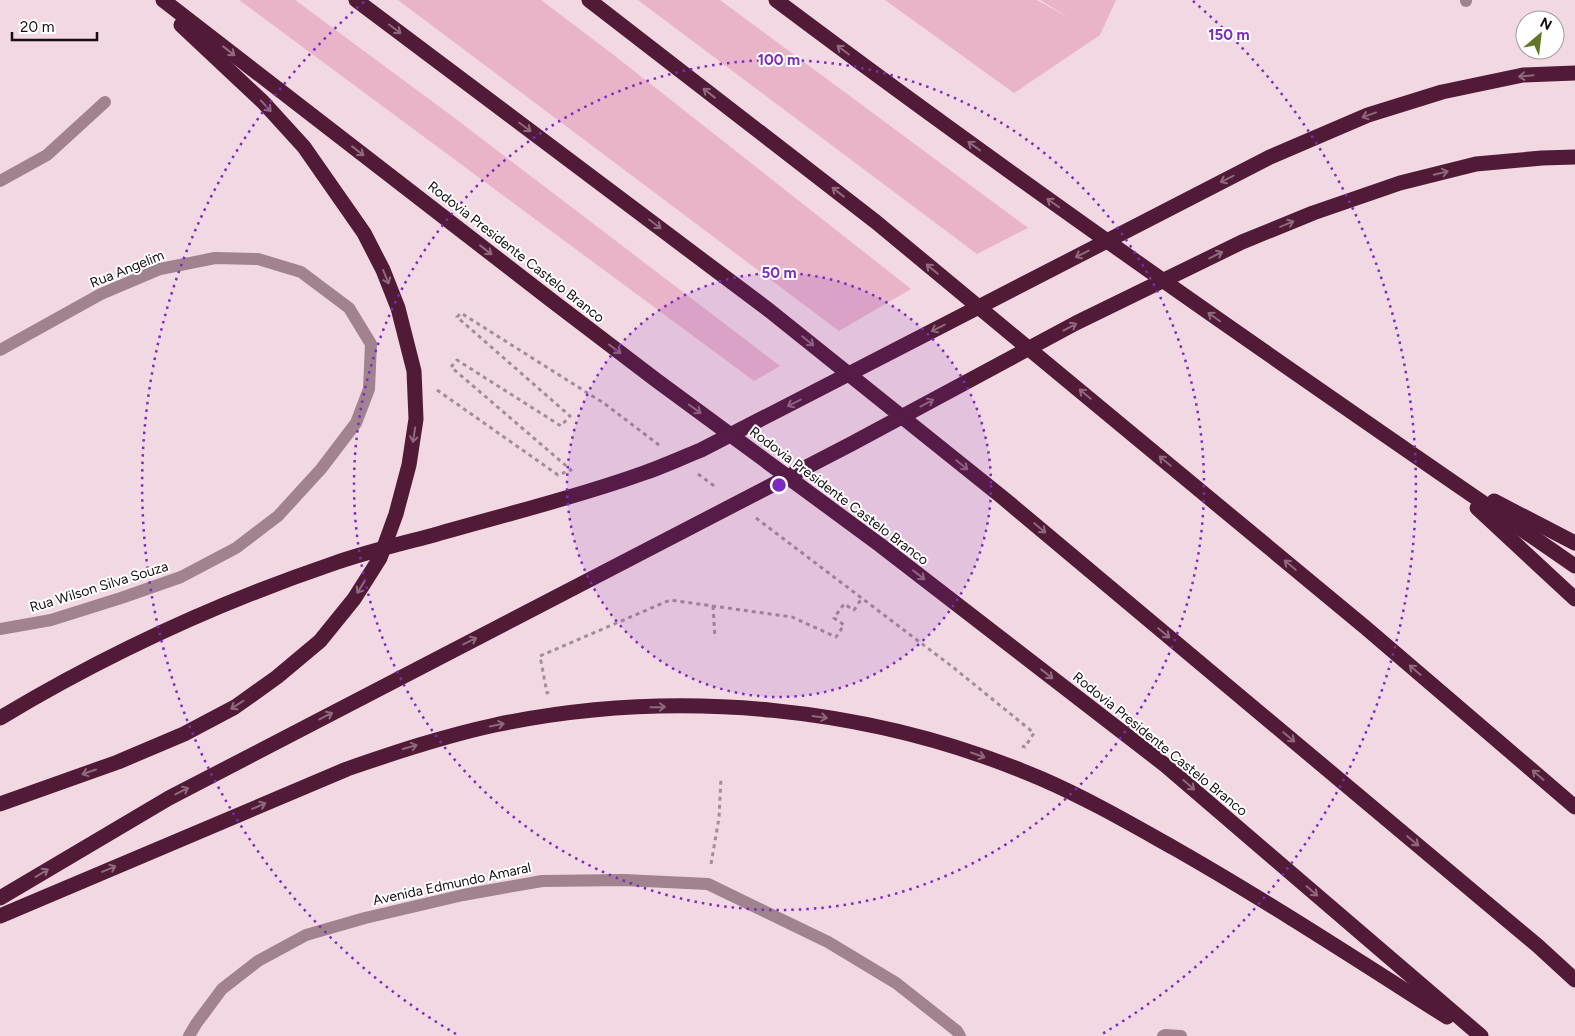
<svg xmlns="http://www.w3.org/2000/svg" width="1575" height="1036" font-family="Figtree,sans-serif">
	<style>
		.green { fill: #e9b3ca }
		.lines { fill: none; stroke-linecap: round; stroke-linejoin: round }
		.path { stroke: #a28e96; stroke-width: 3; stroke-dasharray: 4 4; stroke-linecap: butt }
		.lane { stroke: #a0838f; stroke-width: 12 }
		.street { stroke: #a0838f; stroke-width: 12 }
		.highway { stroke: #511a37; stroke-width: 15 }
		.oneway { stroke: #8e6a7d }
		.ring { fill: none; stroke: #7b2cbf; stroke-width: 2.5; stroke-dasharray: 2.5 5 }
		.labels { text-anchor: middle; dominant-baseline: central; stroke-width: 4; stroke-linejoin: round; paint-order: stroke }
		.street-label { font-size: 14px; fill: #160d11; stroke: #fff }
		.centre { fill: #7b2cbf; stroke: #fff; stroke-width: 2.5 }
		.ring-label { font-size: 15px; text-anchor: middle; font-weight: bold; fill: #7b2cbf; stroke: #fff; stroke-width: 4; stroke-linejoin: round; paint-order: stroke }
	</style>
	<rect width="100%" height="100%" fill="#f2d8e2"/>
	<g class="green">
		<polygon points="239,0 295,0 456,119 780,366 754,381"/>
		<polygon points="398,0 541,0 615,56 911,289 839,331"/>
		<polygon points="638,0 720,0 1028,228 977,254"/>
		<polygon points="885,0 1037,0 1071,19 1040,0 1116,0 1100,35 1014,93"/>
	</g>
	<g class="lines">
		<g class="path">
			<polyline points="437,390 558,475 571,470 451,367 457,360 561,426 570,416 457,317 461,313 605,404 659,445"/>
			<polyline points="698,474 717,488"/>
			<polyline points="756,518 954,668 1034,733 1025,747 1022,746"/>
			<polyline points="713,606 715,638"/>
			<polyline points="549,692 547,693 540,656 670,600 792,617 836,637 844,625 834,618 844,604 854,610 862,598"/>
			<polyline points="711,864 719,818 721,778"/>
		</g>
		<polyline class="lane" points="1163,1036 1165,1035 1181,1036"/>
		<g class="street">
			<polyline points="1466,1 1466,0"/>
			<polyline points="0,181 47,155 105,102"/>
			<polyline points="0,350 101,294 160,269 215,258 258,259 301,272 349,308 371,344 369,389 356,423 321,469 278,516 236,548 181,577 121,598 51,620 0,629"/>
			<polyline points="189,1036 196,1024 222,989 258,961 306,935 365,918 463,895 542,881 624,880 708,884 828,942 896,983 957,1031 960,1036"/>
		</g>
		<g class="highway">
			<polyline points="163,0 551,300 656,380 880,545 1165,765 1481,1036"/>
			<polyline points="356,0 770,311 1002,497 1538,946 1575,980"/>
			<polyline points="589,0 876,222 1366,628 1575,807"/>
			<path d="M776 0C1037 196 1306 381 1575 566"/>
			<polyline points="1494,501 1575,543"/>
			<polyline points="1477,508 1575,599"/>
			<path d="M0 718C105 655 217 603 332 564 366 552 400 544 434 535 503 515 574 498 641 474 662 467 681 458 701 450L1270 157 1368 115 1442 92 1523 75 1575 73"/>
			<polyline points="0,804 118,762 184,734 235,707 277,677 320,641 354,599 380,558 396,514 409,465 416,419 414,371 398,308 383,270 364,233 304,147 263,102 181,25"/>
			<polyline points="0,898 169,798 853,443 1076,323 1242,242 1313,213 1400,183 1476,164 1542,158 1575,157"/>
			<path d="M0 916 347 769C396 752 444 736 495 725 677 687 872 706 1042 779 1088 799 1131 824 1174 848 1267 901 1356 959 1447 1017"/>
		</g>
	</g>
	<defs><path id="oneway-shaft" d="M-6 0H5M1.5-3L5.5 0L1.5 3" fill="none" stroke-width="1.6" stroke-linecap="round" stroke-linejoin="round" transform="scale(1.25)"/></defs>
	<g class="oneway">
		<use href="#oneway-shaft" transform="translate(395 29) rotate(37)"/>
		<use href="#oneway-shaft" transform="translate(843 50) rotate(-143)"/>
		<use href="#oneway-shaft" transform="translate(229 51) rotate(38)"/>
		<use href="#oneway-shaft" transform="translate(1526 76) rotate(175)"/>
		<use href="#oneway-shaft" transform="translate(709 93) rotate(-142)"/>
		<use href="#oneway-shaft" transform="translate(266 106) rotate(47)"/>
		<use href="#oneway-shaft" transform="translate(1369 115) rotate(160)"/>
		<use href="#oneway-shaft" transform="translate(525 127) rotate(37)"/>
		<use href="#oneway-shaft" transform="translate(974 146) rotate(-144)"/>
		<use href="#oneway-shaft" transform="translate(358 151) rotate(38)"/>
		<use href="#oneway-shaft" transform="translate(1441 173) rotate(-14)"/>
		<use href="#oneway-shaft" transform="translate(1227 179) rotate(153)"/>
		<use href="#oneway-shaft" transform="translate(838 192) rotate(-142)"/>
		<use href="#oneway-shaft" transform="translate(1053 203) rotate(-145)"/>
		<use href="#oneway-shaft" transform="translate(655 224) rotate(37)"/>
		<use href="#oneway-shaft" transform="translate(1287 224) rotate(-22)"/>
		<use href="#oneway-shaft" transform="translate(486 250) rotate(38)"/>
		<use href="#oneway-shaft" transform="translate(1082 254) rotate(153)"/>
		<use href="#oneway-shaft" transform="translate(1216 255) rotate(-26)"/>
		<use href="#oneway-shaft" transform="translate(932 269) rotate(-140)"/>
		<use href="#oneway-shaft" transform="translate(386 277) rotate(68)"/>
		<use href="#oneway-shaft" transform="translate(1214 317) rotate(-145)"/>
		<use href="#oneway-shaft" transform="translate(1070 327) rotate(-28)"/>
		<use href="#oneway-shaft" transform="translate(938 328) rotate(153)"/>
		<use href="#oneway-shaft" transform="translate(808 341) rotate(39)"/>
		<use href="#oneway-shaft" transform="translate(615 349) rotate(37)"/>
		<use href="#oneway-shaft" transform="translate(1085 394) rotate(-140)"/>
		<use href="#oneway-shaft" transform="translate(794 403) rotate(153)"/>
		<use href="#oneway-shaft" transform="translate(927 403) rotate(-28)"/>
		<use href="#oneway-shaft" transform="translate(695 409) rotate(36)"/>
		<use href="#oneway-shaft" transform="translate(414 435) rotate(99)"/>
		<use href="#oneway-shaft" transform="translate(1165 461) rotate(-140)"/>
		<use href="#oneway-shaft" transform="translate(962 465) rotate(39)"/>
		<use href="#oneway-shaft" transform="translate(1040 528) rotate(40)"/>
		<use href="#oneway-shaft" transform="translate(1290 565) rotate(-140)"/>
		<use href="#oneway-shaft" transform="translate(919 575) rotate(38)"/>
		<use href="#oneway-shaft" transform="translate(361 587) rotate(122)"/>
		<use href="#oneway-shaft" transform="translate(1164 633) rotate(40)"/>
		<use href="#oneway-shaft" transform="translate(470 641) rotate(-27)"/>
		<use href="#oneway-shaft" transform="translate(1415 670) rotate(-139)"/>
		<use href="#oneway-shaft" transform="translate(1047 674) rotate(38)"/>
		<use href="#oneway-shaft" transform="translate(237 705) rotate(147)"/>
		<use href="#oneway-shaft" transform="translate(658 707) rotate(-1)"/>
		<use href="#oneway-shaft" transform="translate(326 716) rotate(-27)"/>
		<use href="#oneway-shaft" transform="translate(820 717) rotate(8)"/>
		<use href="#oneway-shaft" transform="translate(497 725) rotate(-11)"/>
		<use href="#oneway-shaft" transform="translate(1289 737) rotate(40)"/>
		<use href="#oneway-shaft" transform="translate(410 747) rotate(-16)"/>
		<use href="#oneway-shaft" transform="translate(978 755) rotate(19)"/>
		<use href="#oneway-shaft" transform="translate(89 772) rotate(161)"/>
		<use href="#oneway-shaft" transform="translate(1538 775) rotate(-139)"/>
		<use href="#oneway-shaft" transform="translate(1189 785) rotate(41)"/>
		<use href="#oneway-shaft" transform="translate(182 791) rotate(-27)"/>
		<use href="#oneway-shaft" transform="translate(259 806) rotate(-23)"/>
		<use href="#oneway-shaft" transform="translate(1413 841) rotate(40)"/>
		<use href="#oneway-shaft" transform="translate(109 869) rotate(-23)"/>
		<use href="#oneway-shaft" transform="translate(42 873) rotate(-31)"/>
		<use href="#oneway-shaft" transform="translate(1312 891) rotate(41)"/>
	</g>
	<circle cx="779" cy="485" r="212" fill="#7b2cbf" fill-opacity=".12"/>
	<g class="ring">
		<circle cx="779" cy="485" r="212"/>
		<circle cx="779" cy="485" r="425"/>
		<path d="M456 1034A637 637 0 0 1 365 1M1193 1A637 637 0 0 1 1102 1034"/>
	</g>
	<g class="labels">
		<g class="street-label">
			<text transform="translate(516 252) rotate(38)">Rodovia Presidente Castelo Branco</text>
			<text transform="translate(127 269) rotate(-22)">Rua Angelim</text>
			<text transform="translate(839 496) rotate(37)">Rodovia Presidente Castelo Branco</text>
			<text transform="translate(99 587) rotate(-17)">Rua Wilson Silva Souza</text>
			<text transform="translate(1160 744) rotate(39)">Rodovia Presidente Castelo Branco</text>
			<text transform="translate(452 884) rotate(-12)">Avenida Edmundo Amaral</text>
		</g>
	</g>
	<circle cx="779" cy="485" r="8" class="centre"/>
	<g class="ring-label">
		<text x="1229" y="40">150 m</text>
		<text x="779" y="65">100 m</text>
		<text x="779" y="278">50 m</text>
	</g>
	<g transform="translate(1540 35) rotate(28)"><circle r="24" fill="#ffffff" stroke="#a29ea0"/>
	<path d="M0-4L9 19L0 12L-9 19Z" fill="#607729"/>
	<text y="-8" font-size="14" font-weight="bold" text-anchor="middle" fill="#160d11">N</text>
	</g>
	<path d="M12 32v8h85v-8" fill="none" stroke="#160d11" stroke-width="2.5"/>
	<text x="20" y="32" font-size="15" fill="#160d11" stroke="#ffffff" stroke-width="4" paint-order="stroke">20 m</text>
</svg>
